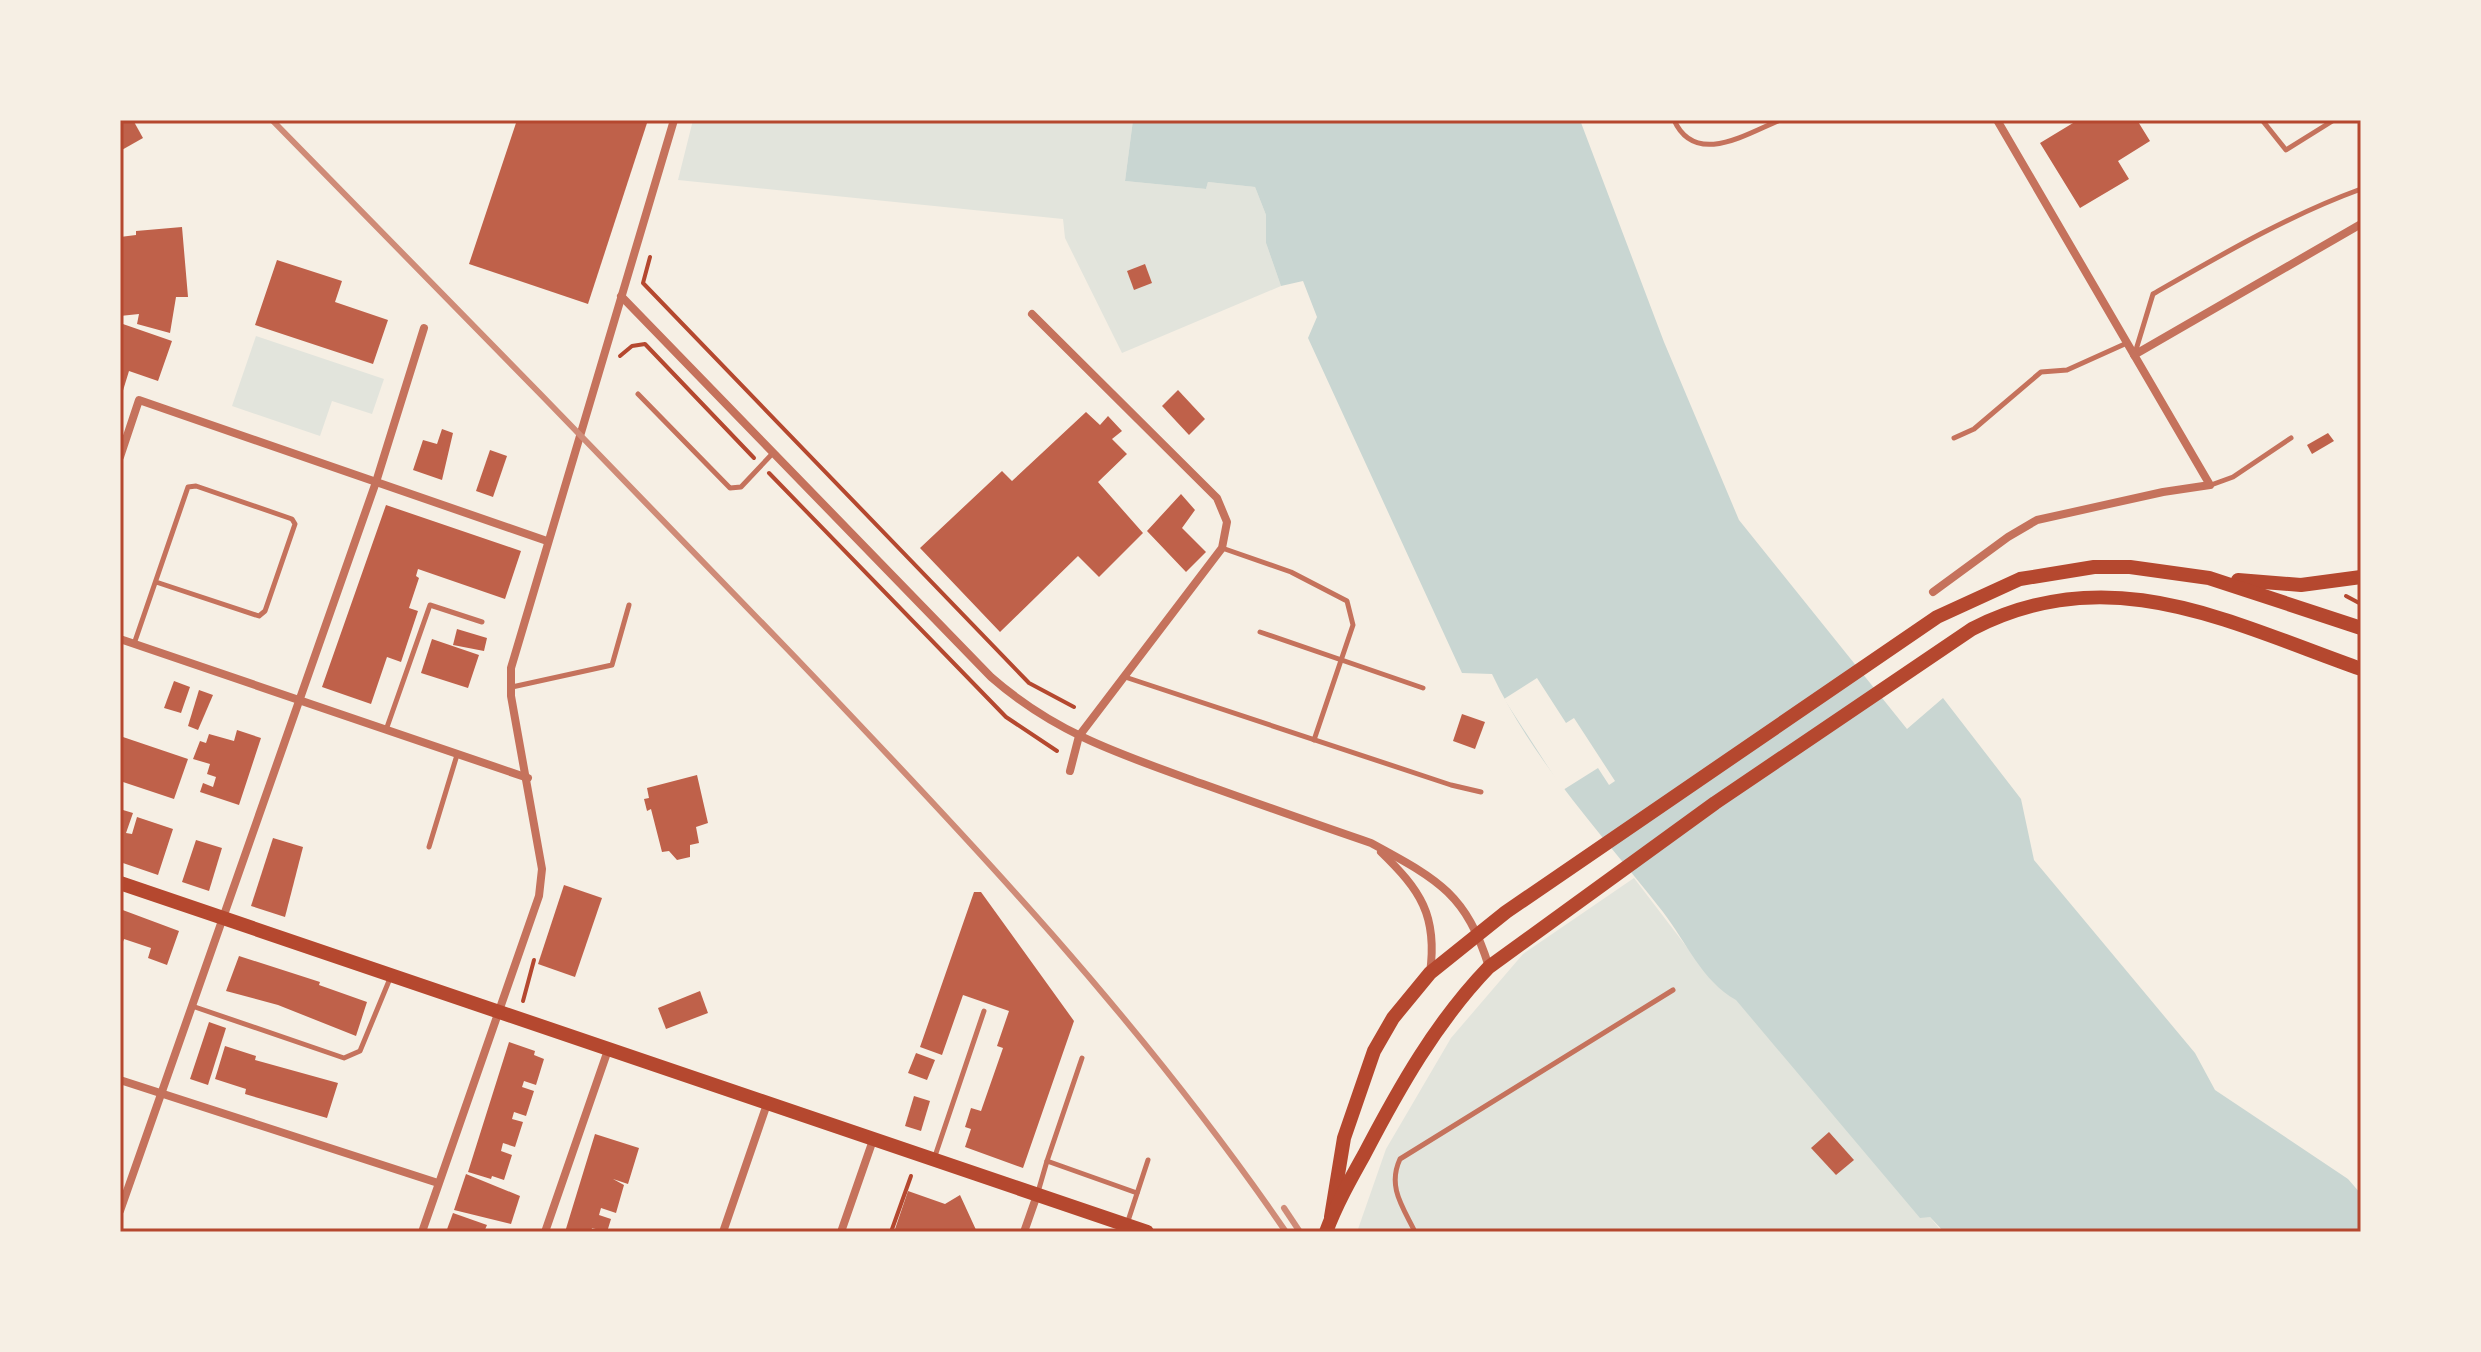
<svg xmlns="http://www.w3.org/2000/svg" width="2481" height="1352" font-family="'Work Sans',sans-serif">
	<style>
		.green { fill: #e2e4dc }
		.water { fill: #c9d6d2 }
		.pier { fill: #f6efe4 }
		.building { fill: #bf614a }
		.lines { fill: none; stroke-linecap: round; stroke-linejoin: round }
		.path { stroke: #b5482f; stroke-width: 4 }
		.service { stroke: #c5725c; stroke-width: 5 }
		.minor { stroke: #c5725c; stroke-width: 8 }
		.primary { stroke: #b5482f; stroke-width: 14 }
		.rail { stroke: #cf8b77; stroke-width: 6 }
		.neatline { fill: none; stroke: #b5482f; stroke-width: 3 }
	</style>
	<rect width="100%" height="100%" fill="#f6efe4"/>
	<g class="green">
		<polygon points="693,120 1133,120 1125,181 1206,189 1208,182 1255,187 1266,215 1266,243 1281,286 1122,353 1065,238 1063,219 678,180"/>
		<polygon points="256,336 384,379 372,414 332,401 320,436 232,406"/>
		<polygon points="1634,878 1689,950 1751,995 1942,1232 1357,1232 1386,1149 1451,1038 1523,954"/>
	</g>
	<path class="water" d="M1133 120H1580L1664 342 1739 520 1907 729 1943 698 2021 799 2034 860 2195 1053 2215 1090 2348 1179 2361 1194V1232H1944L1930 1217 1920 1218 1736 1000C1702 981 1687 943 1663 912 1603 835 1534 763 1492 674L1462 673 1308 338 1317 317 1303 281 1281 286 1266 243V215L1255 187 1208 182 1206 189 1125 181Z"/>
	<polygon class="pier" points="1537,678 1566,723 1574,718 1615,781 1609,785 1598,768 1563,790 1504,699"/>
	<g class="building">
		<polygon points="120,120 133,120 143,138 120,151"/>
		<polygon points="517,120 648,120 588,304 469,264"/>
		<polygon points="2078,120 2137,120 2150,141 2118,161 2129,179 2080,208 2040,143"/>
		<polygon points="182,227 188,297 176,297 170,333 137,324 139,314 120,316 120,237 136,235 136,231"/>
		<polygon points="277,260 342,281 335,302 388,320 373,364 255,325"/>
		<polygon points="1145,264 1152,283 1134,290 1127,271"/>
		<polygon points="120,323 172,341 158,381 129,371 121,397"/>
		<polygon points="1178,390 1205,419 1189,435 1162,406"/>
		<polygon points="1086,412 1100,425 1108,416 1122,431 1112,439 1127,454 1098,482 1143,533 1099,577 1078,556 1000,632 920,548 1002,471 1012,481"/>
		<polygon points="442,429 453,433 442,480 413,470 423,440 437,444"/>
		<polygon points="2328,433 2334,441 2312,454 2307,445"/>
		<polygon points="490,450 507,456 493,497 476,491"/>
		<polygon points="1181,494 1195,510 1182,528 1206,552 1186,572 1147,531"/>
		<polygon points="386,505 521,551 505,599 418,569 416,576 419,578 409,608 418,611 401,662 387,657 371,704 322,687"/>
		<polygon points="457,629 487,638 484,651 453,645"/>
		<polygon points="432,639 479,655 468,688 421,673"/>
		<polygon points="174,681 190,687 181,713 164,708"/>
		<polygon points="199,690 213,695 198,730 188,726"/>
		<polygon points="1462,714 1485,722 1475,749 1453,741"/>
		<polygon points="237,730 261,738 239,805 200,792 203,783 213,787 216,777 207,774 210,764 193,759 200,741 206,743 209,734 234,741"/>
		<polygon points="120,736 188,759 174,799 120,781"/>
		<polygon points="697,775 708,823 696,827 699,843 690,845 690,857 677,860 669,851 662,852 651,809 647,811 644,799 649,798 647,788"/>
		<polygon points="123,810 133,813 126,833 132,834 137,817 173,829 158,875 120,862"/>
		<polygon points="273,838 303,847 285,917 251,906"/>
		<polygon points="196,840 222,848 209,891 182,882"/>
		<polygon points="564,885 602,898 575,977 538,964"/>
		<polygon points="974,892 981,892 1074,1021 1023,1168 965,1147 971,1129 965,1127 971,1108 981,1111 1003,1048 997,1046 1009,1011 963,995 942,1055 920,1047"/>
		<polygon points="120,909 179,931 167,965 148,958 151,948 124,939 120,950"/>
		<polygon points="239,956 320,982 319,985 367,1002 356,1036 278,1005 226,991"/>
		<polygon points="700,991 708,1013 666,1029 658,1008"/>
		<polygon points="209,1022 226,1028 208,1085 190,1079"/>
		<polygon points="509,1042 535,1051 534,1055 544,1059 536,1085 524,1081 522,1087 534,1091 526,1116 514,1112 512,1119 523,1122 515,1147 503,1143 501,1151 512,1155 504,1180 492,1176 491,1179 468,1172"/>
		<polygon points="225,1046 256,1056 255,1060 338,1083 327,1118 245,1094 246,1089 215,1079"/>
		<polygon points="916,1053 935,1060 927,1080 908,1073"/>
		<polygon points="914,1096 930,1101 921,1131 905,1126"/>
		<polygon points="1829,1132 1854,1160 1836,1175 1811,1148"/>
		<polygon points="595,1134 639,1148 628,1184 613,1179 624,1185 616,1213 601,1208 599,1215 611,1219 607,1232 592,1228 591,1232 565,1232"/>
		<polygon points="466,1174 520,1196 511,1224 454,1210"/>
		<polygon points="908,1191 945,1204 960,1195 977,1232 894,1232"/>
		<polygon points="453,1213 487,1225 484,1232 446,1232"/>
	</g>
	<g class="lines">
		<g class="path">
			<polyline points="650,257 643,283 1029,683 1074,707"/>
			<polyline points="620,356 632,346 645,344 754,458"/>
			<polyline points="769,473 1006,717 1057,751"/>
			<polyline points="2346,596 2361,604"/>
			<polyline points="523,1001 534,960"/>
			<polyline points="891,1232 911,1176"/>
		</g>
		<g class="service">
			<path d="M1674 120C1695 167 1746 134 1780 120"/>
			<polyline points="2262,120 2286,150 2334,120"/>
			<path d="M2135 353 2153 294C2221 255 2287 216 2361 189"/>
			<polyline points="638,394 730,488 741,487 773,453"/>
			<polyline points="1954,438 1974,429 2041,372 2067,370 2127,343"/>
			<polyline points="2211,485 2233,477 2291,438"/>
			<polyline points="1222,548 1291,572 1347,601 1353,625 1314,740"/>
			<polyline points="1260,632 1423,688"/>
			<polyline points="134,644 188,487 196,486 292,519 295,524 265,611 259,616 156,582"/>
			<polyline points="1125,677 1451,785 1481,792"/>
			<polyline points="512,687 612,665 629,605"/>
			<polyline points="386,730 430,605 482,622"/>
			<polyline points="429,847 457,755"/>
			<polyline points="192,1006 344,1058 360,1051 391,976"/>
			<polyline points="934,1159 984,1011"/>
			<polyline points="1047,1161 1082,1058"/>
			<polyline points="1038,1192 1047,1161 1137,1193"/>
			<polyline points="1127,1224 1148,1160"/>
			<path d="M1415 1232C1403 1207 1387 1187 1400 1159L1673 990"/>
		</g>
		<g class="minor">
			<path d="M621 296 991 677C1056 734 1122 755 1203 784 1259 804 1315 824 1371 843 1437 879 1466 893 1489 967"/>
			<polyline points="1032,314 1217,498 1227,522 1222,548 1079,736 1070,771"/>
			<polyline points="2134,355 2361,224"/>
			<polyline points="120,457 139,400 547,541"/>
			<polyline points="1933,592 2008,537 2037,520 2163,492 2210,485 1997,120"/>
			<polyline points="120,639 528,778"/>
			<path d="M1381 852C1420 890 1438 915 1430 973"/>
			<polyline points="120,1080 438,1183"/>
			<polyline points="120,1211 376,482 424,328"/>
			<polyline points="422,1232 539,896 542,869 511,696 511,668 674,120"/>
			<polyline points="545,1232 608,1050"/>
			<polyline points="723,1232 767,1104"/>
			<polyline points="841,1232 873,1140"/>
			<polyline points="1024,1232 1037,1195"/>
		</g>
		<g class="primary">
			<polyline points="2238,580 2301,585 2361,577"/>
			<polyline points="120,883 1147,1232"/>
			<polyline points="1331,1217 1344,1138 1374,1051 1393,1018 1430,973 1506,912 1937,617 2020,579 2094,567 2130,567 2209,578 2361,628"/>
			<path d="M1326 1232C1336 1205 1350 1180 1364 1155 1399 1088 1436 1022 1489 967L1715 803 1972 629C2110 558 2228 622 2361 669"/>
		</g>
		<g class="rail">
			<path d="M272 120C447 298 622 477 795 657 970 840 1143 1023 1286 1232"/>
			<polyline points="1284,1208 1300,1232"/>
		</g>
	</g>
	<rect width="2481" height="1352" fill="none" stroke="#f6efe4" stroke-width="244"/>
	<rect x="122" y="122" width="2237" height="1108" class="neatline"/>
</svg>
